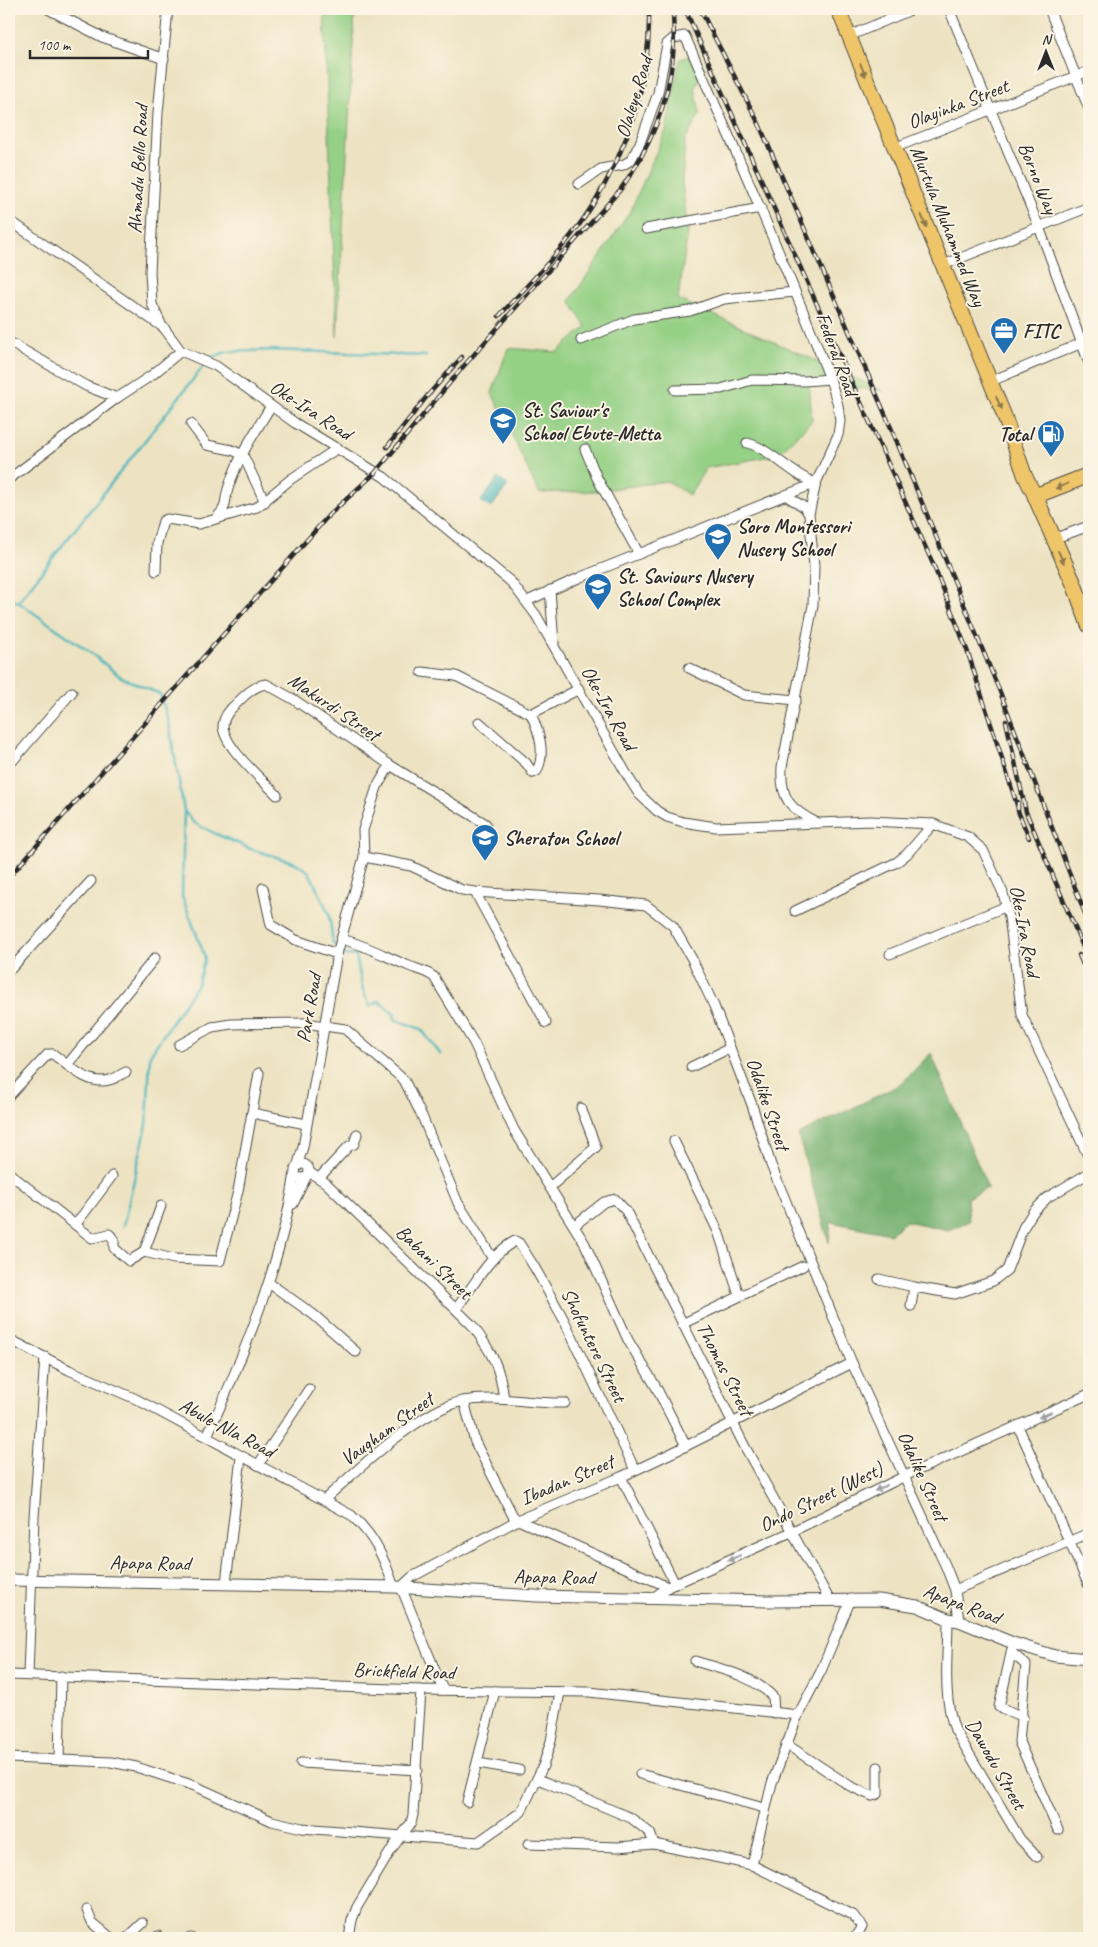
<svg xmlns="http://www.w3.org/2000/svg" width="1098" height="1947" font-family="Caveat,sans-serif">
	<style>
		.green { fill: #94d085; stroke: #607e58 }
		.forest { fill: #77b272; stroke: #516e4e }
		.water { fill: #44b4ba; stroke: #387072 }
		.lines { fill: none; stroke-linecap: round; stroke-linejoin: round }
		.stream { stroke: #44b4ba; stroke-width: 2.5 }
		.minor-casing { stroke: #484742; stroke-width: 11 }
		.tertiary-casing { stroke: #484742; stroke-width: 13 }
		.primary-casing { stroke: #484742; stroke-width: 16 }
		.trunk-casing { stroke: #484742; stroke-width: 17 }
		.minor { stroke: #fff; stroke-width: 9 }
		.tertiary { stroke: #fff; stroke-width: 11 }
		.primary { stroke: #eec569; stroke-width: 14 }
		.trunk { stroke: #eec569; stroke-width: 15 }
		.rail-casing { stroke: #2b2b2b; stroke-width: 4.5 }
		.rail { stroke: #fcf5e5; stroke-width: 2.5; stroke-dasharray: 8; stroke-linecap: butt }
		.oneway { fill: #8c784a }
		.oneway2 { fill: #a0a0a0 }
		.labels { text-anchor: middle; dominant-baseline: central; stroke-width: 4; stroke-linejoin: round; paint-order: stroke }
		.street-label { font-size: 20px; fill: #2b2b2b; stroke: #fcf5e5 }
		.poi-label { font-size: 20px; font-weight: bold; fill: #2b2b2b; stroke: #fcf5e5; text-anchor: start }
	</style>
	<rect width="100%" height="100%" fill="#fcf5e5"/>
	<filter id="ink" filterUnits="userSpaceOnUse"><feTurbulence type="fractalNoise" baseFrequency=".02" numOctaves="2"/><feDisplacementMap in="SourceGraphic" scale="10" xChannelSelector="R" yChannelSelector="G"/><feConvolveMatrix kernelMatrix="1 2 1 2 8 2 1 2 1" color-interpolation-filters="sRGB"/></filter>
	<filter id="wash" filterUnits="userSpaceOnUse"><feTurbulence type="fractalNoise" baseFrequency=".0096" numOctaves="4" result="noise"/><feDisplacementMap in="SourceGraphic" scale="20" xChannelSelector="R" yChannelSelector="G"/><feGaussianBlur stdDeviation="1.12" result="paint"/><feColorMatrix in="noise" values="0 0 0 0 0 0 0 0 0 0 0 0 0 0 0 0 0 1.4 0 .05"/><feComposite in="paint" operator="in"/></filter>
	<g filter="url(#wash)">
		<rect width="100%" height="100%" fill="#ede3c3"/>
		<g class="green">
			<polygon points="324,9 355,9 337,337"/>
			<polygon points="691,56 705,68 695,88 700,114 685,140 682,183 688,231 678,299 884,391 809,382 812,421 777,455 706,468 689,495 667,481 597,491 539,493 492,393 508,348 557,352 586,327 570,301 631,210 666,130 680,59"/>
		</g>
		<polygon class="forest" points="931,1053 988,1188 967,1198 969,1221 948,1230 906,1221 890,1234 831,1222 829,1243 798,1135 901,1084"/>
		<polygon class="water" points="498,478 508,485 491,508 481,501"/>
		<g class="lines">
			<g class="stream">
				<polyline points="9,599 18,602 87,650 121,677 160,694 169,723 184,811 182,896 205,957 198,983 150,1055 147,1125 123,1226"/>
				<polyline points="18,602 209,359 226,352 272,350 426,356"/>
				<polyline points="185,812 194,823 216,834 251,849 296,863 309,872 329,914 333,943 336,946"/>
				<polyline points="341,951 345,955 356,956 363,991 370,1006 379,1001 395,1015 394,1019 421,1029 441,1055"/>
			</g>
		</g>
	</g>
	<g filter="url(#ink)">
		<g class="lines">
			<defs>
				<g id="minor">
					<polyline points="48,9 102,37 164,59"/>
					<polyline points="949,9 1039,227 1089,363"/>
					<polyline points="1049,9 1089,109"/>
					<polyline points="849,36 913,9"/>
					<polyline points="894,148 1089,71"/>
					<path d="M579 184 601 169 623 165 631 160 640 143 658 93 667 44 674 38 685 36C735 149 785 263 830 379L838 405 840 421 838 435 816 483 809 514 814 566 813 605 782 767C780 799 790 809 817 823"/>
					<polyline points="9,220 164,328 181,351 216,366 295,423 384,477 511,582 536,615 630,780 639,794 657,811 667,817 683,822 716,827 870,821 933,824 968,837 983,850 1003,893 1009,917 1022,1015 1089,1158"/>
					<polyline points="646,229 761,208"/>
					<polyline points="943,265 1089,207"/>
					<polyline points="161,324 152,304 150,272 158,113 168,9"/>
					<polyline points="581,340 634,319 690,311 724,299 795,292"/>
					<polyline points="9,342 86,386 117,398"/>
					<polyline points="989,382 1089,340"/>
					<polyline points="675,390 721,389 752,380 805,381 830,379"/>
					<polyline points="191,424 207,445 232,450 243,455 265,502"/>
					<path d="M747 443C770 448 792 476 816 483"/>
					<polyline points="585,449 597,478 639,554"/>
					<polyline points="9,479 117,398 152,375 181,351"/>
					<polyline points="785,495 804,507 809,514"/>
					<path d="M218 516C228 506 224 501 228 489 237 459 255 432 271 406"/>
					<polyline points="1053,539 1089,526"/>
					<polyline points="156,571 157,543 163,521 167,519 199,524 257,507 291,479 338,448"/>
					<polyline points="550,590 554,644"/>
					<polyline points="527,601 581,577 816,483"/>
					<polyline points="689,668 744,695 796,700"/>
					<path d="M422 672 456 676 531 714C539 732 546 752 537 771L533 773 526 763 479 722"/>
					<polyline points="531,714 579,689"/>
					<polyline points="9,765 72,692"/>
					<path d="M277 795C263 780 223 747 223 725 224 716 231 708 237 703 246 694 254 686 266 684L293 699 390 765 486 824"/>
					<polyline points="364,857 411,866 462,890 475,892 599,900 646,905 673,926 692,959 714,1006 752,1105 771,1165 852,1363 946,1567 955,1590 959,1621"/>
					<polyline points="263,888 271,925 296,940 337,954"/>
					<polyline points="475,892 546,1023"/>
					<polyline points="795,911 897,862 907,854 933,824"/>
					<path d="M341 939C366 945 386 957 409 966 419 970 426 971 434 977L474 1043 514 1130 585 1244 628 1340 656 1387 686 1446"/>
					<polyline points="890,954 1007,906"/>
					<polyline points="9,971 91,881"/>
					<polyline points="179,1045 212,1027 231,1024 305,1023 345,1029 404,1080 422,1116 458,1203 493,1259"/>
					<polyline points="67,1065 155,958"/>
					<polyline points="691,1067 730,1048"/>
					<path d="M9 1096 48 1054H53C68 1065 88 1086 109 1080 115 1079 121 1074 126 1072"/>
					<polyline points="252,1113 306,1124"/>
					<polyline points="674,1141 718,1231 739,1295"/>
					<circle cx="302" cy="1171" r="7"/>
					<polyline points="297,1167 303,1147 337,954 364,857 363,830 377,787 390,765"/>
					<path d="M309 1172 326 1183 472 1325C491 1351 500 1366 504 1399"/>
					<polyline points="9,1173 92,1238 109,1234 114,1239 114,1248 129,1261 144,1252 174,1259 220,1261 238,1191 259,1073"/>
					<polyline points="320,1177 349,1146 354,1144 357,1134"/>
					<polyline points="550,1187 596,1147 581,1108"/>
					<polyline points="293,1204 306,1177"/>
					<polyline points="76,1224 112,1176"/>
					<polyline points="575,1225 604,1202 615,1199 626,1211 745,1447 829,1599"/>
					<polyline points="144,1252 161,1206"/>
					<polyline points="879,1279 914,1287"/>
					<polyline points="269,1283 314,1315 356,1352"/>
					<polyline points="911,1306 914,1287 955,1294 993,1281 1007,1270 1023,1228 1033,1212 1048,1197 1089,1173"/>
					<path d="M456 1309C473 1287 490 1254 515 1241L519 1243 535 1268 564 1320 635 1470"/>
					<polyline points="682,1324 803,1266"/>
					<path d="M9 1339 69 1370 136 1399 351 1515C374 1535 384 1558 394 1587"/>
					<polyline points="464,1401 475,1442 513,1516 518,1520 668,1587"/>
					<polyline points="1018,1426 1089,1586"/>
					<path d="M207 1436C244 1356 283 1259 295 1172"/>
					<polyline points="258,1465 309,1389"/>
					<polyline points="621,1477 675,1584"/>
					<path d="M324 1500C357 1470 420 1410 463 1401 497 1395 531 1404 565 1403"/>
					<polyline points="226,1583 241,1457"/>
					<polyline points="955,1590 1089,1533"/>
					<polyline points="653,1598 668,1587 791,1532 905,1476 1089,1394"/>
					<path d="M948 1619C948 1656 942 1695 955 1730L1020 1839 1037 1857"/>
					<polyline points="1012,1649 999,1707 1023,1717"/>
					<polyline points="1011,1652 1026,1665 1019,1742 1058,1830"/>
					<path d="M695 1661C723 1670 752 1675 773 1697L774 1713"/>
					<polyline points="9,1675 421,1690 589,1692 798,1715"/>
					<polyline points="28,1675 34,1517 45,1357"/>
					<polyline points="443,1690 401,1587 412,1577 518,1520 621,1477 686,1446 852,1363"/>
					<polyline points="786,1744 850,1786 872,1796 878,1794 878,1767"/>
					<polyline points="9,1758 111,1762 136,1767 195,1786 272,1821 302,1828 478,1842 521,1812 543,1766 551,1741 560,1692"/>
					<polyline points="59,1760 61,1676"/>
					<polyline points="301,1763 417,1770"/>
					<polyline points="478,1763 519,1770"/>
					<polyline points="640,1774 764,1808"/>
					<polyline points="538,1779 631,1818 650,1833 654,1844"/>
					<polyline points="467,1802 495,1691"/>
					<polyline points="528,1844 618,1847 654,1844 752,1865 853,1915 862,1927 854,1938"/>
					<polyline points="752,1865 772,1783 798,1715 821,1671 851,1599"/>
					<polyline points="87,1910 92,1922 111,1938"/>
					<polyline points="127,1938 143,1923"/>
					<polyline points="155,1938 158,1936"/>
					<polyline points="190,1938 191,1938"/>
					<polyline points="349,1938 352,1920 357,1907 393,1847 411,1823 413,1815 421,1690"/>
				</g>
				<polyline id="tertiary" points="9,1580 394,1587 536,1596 771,1601 879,1600 917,1606 948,1619 959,1621 1013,1643 1055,1656 1089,1659"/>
				<polyline id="primary" points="838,9 1004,415 1025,476 1035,496"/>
				<polyline id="trunk" points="1089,475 1035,496 1074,584 1089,625"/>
			</defs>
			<use href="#minor" class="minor-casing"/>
			<use href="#tertiary" class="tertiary-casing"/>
			<use href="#primary" class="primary-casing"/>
			<use href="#trunk" class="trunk-casing"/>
			<use href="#minor" class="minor"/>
			<use href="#tertiary" class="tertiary"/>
			<use href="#primary" class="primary"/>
			<use href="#trunk" class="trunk"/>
			<defs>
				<g id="rail">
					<polyline points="685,9 933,564 967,650 1018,808"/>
					<polyline points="700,9 759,124 892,430 1000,692 1089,924"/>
					<path d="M499 316C531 281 567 246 592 206 629 147 651 79 649 9"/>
					<polyline points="387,447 428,395 462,357"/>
					<polyline points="1006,721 1026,812 1089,961"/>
					<polyline points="1018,802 1018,811 1029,838"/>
					<path d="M9 877 329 515 375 473 462 368 620 190C649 150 668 105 673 55 675 40 673 24 673 9"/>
					<polyline points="1079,955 1089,978"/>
				</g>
			</defs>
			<use href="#rail" class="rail-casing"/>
			<use href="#rail" class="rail"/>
		</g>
		<defs><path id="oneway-solid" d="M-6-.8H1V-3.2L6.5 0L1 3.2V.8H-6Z" transform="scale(1.25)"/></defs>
		<g class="oneway">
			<use href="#oneway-solid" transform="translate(863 70) rotate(68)"/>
			<use href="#oneway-solid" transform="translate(924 221) rotate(68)"/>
			<use href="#oneway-solid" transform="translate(999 403) rotate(65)"/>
			<use href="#oneway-solid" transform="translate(1062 486) rotate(158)"/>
			<use href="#oneway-solid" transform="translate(1061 557) rotate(65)"/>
		</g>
		<g class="oneway2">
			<use href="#oneway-solid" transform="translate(1045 1415) rotate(156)"/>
			<use href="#oneway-solid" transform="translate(881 1488) rotate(154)"/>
			<use href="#oneway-solid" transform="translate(734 1558) rotate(156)"/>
		</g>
	</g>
	<defs>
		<symbol id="office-pin" viewBox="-11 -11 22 30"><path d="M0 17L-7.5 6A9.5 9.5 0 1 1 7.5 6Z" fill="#1f6fb2" stroke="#fcf5e5"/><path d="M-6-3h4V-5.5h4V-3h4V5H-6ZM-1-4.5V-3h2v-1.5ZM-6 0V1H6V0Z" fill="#fff"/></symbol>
		<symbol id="school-pin" viewBox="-11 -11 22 30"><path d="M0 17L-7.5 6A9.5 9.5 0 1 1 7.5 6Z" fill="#1f6fb2" stroke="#fcf5e5"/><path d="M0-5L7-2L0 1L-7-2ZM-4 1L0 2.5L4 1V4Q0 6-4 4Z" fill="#fff"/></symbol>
		<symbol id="fuel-pin" viewBox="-11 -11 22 30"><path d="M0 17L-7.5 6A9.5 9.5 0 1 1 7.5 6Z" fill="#1f6fb2" stroke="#fcf5e5"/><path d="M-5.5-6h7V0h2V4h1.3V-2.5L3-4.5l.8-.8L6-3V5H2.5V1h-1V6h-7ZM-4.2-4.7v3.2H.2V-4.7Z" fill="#fff"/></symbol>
	</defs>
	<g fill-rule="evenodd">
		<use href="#office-pin" x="988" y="315" width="32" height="43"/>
		<use href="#school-pin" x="487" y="405" width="32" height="43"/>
		<use href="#fuel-pin" x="1035" y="418" width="32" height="43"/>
		<use href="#school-pin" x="702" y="521" width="32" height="43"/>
		<use href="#school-pin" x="582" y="571" width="32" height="43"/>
		<use href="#school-pin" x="469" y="822" width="32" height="43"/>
	</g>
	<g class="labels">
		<g class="street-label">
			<text transform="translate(634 97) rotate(-73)">Olaleye Road</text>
			<text transform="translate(958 104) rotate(-21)">Olayinka Street</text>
			<text transform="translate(138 169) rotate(-87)">Ahmadu Bello Road</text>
			<text transform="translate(1038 178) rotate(68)">Borno Way</text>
			<text transform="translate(948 226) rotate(68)">Murtula Muhammed Way</text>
			<text transform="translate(837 354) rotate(70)">Federal Road</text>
			<text transform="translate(311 410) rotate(33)">Oke-Ira Road</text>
			<text transform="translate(334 707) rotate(34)">Makurdi Street</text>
			<text transform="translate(609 708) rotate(61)">Oke-Ira Road</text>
			<text transform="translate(1025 931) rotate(79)">Oke-Ira Road</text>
			<text transform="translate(309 1008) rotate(-80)">Park Road</text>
			<text transform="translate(768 1104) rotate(71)">Odalike Street</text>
			<text transform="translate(434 1262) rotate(44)">Babani Street</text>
			<text transform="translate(594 1345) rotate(64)">Shofuntere Street</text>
			<text transform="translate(725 1369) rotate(63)">Thomas Street</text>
			<text transform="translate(227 1428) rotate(28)">Abule-Nla Road</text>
			<text transform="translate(387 1429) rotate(-36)">Vaugham Street</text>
			<text transform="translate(923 1476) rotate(66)">Odalike Street</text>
			<text transform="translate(567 1480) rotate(-23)">Ibadan Street</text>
			<text transform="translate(821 1497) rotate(-26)">Ondo Street (West)</text>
			<text transform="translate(150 1563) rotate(1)">Apapa Road</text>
			<text transform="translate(554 1577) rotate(1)">Apapa Road</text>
			<text transform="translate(962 1604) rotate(21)">Apapa Road</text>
			<text transform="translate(404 1671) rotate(2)">Brickfield Road</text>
			<text transform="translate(996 1764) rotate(60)">Dawodu Street</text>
		</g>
		<g class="poi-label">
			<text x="1023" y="331">FITC</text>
			<text x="522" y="410">St. Saviour's<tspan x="522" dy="23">School Ebute-Metta</tspan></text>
			<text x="1032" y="434" text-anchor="end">Total</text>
			<text x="737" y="526">Soro Montessori<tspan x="737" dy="23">Nusery School</tspan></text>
			<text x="617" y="576">St. Saviours Nusery<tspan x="617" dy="23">School Complex</tspan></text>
			<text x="504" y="838">Sheraton School</text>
		</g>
	</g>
	<rect width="1098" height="1947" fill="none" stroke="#fcf5e5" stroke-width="30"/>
	<g transform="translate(1046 52)" stroke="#fcf5e5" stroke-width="4" paint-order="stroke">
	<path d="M0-4L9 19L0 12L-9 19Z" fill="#2b2b2b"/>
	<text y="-8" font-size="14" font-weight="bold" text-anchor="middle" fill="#2b2b2b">N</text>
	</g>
	<path d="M30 50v8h118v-8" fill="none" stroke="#2b2b2b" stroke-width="2.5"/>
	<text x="38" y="50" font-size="15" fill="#2b2b2b" stroke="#fcf5e5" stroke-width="4" paint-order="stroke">100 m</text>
</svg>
